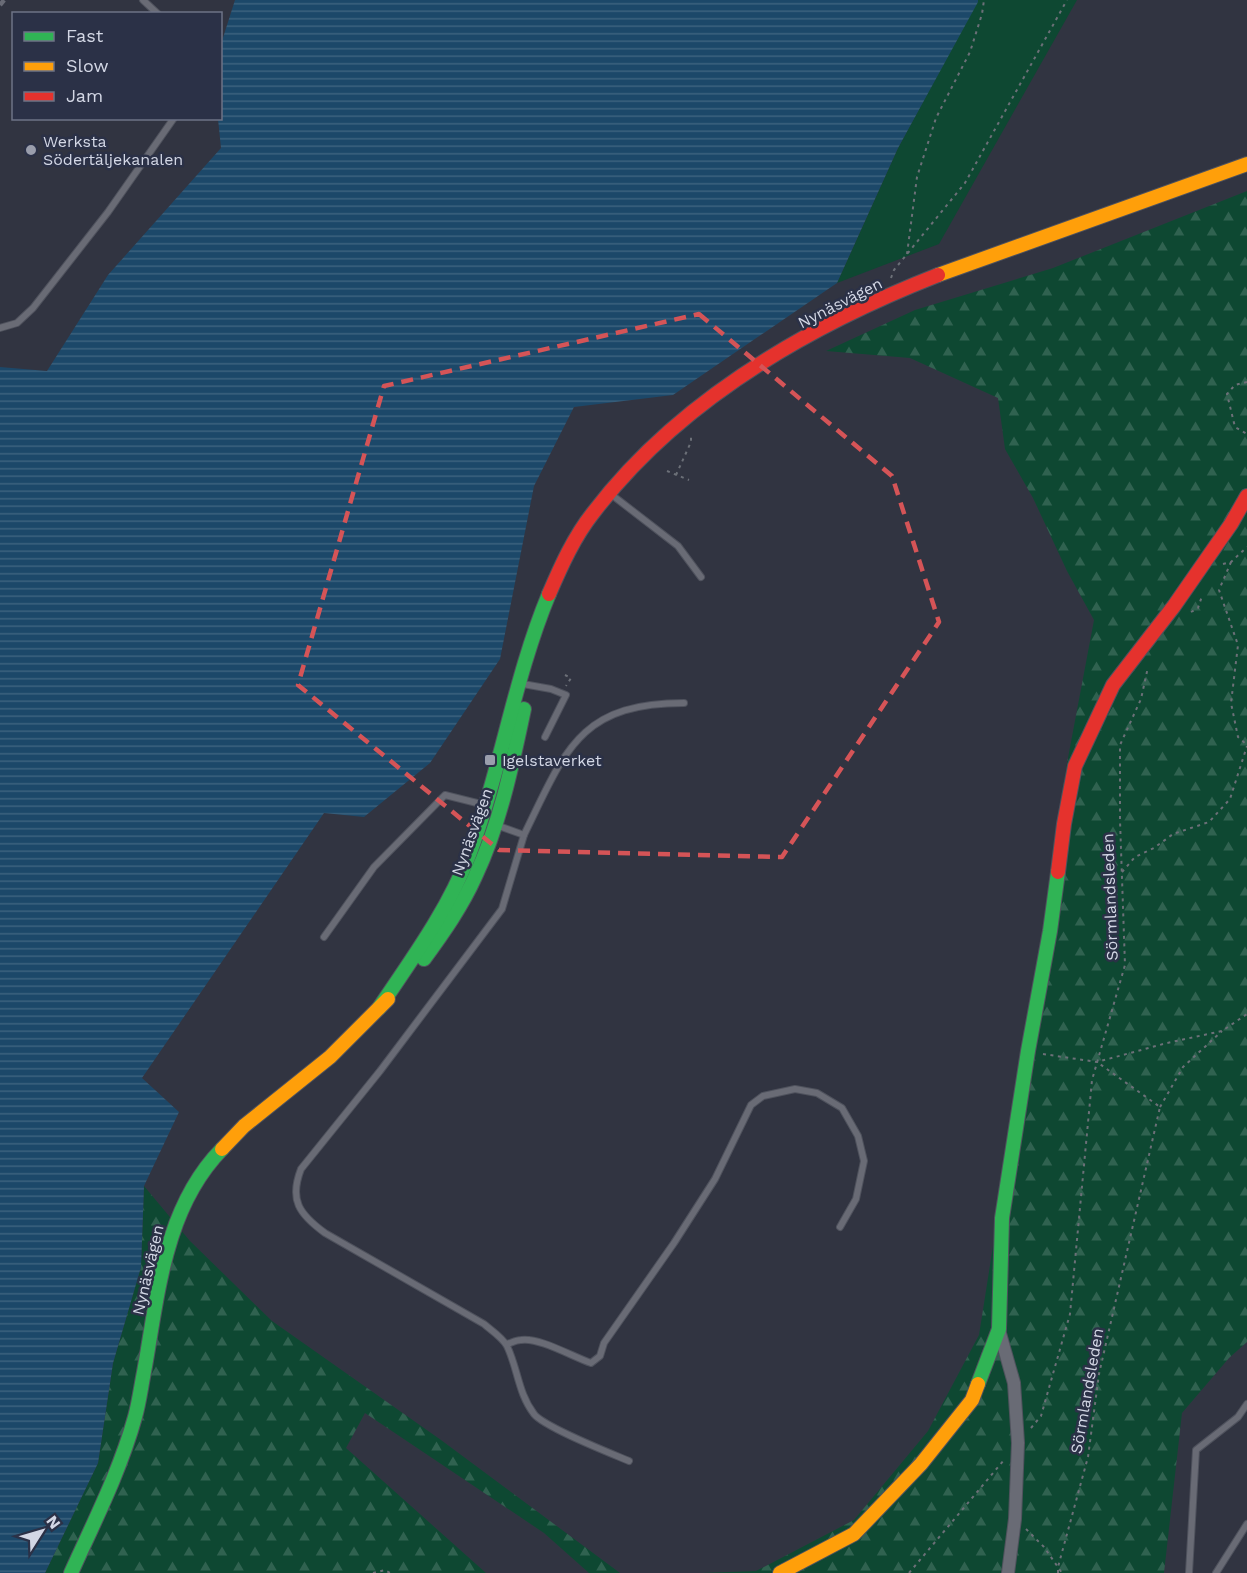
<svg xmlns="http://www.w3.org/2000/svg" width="1247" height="1573" font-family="'Work Sans',sans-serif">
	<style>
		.forest { fill: url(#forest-firs) }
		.park { fill: #0e4832 }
		.water { fill: url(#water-rules) }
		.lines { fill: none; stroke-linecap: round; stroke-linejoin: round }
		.lane-casing { stroke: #4f525d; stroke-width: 8 }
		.street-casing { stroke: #4f525d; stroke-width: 14 }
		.fast-casing { stroke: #4f525d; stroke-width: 16 }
		.slow-casing { stroke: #4f525d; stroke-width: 16 }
		.jam-casing { stroke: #4f525d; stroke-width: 16 }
		.path { stroke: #6c7078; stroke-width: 2; stroke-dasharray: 3 4.5; stroke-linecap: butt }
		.lane { stroke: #696b75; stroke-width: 6 }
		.street { stroke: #696b75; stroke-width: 12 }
		.fast { stroke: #30b455; stroke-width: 14 }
		.slow { stroke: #ff9f0a; stroke-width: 14 }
		.jam { stroke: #e5322d; stroke-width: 14 }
		.rail { stroke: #696b76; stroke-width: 4.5; stroke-dasharray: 10 10; stroke-linecap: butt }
		.marked { fill: none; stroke: #d55457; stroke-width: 4.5; stroke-dasharray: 12 8; stroke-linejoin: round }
		.poi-dot { fill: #9a9eac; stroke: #2b3147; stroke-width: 2 }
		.labels { text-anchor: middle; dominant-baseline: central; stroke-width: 5; stroke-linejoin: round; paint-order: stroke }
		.poi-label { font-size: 16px; fill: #d3d7e5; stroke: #2b3147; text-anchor: start }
		.street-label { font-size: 16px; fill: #d3d7e5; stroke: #2b3147 }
	</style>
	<defs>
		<pattern id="forest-firs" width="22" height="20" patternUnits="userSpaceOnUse" patternTransform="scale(1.5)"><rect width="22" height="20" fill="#0e4832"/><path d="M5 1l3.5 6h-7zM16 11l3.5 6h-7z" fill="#306250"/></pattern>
		<pattern id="water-rules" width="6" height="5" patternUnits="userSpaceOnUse" patternTransform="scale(1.5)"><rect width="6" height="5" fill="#1c4869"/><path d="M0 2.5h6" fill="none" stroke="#3c627e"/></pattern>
	</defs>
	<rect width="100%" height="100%" fill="#313441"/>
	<g class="forest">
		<polygon points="1247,191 1247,1342 1229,1358 1182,1413 1164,1573 701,1573 756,1571 854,1520 928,1431 979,1335 1039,954 1067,763 1094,620 1067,571 1033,498 1005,449 998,398 910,358 826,351 915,310 1053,268"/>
		<polygon points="144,1186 190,1241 272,1321 441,1440 620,1573 589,1573 544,1533 365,1413 346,1448 486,1573 45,1573 98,1463 113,1363 141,1267"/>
	</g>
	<polygon class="park" points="978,0 1077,0 939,244 837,283 898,148"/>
	<polygon class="water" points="235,0 978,0 978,2 898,148 837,283 673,395 574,407 534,486 500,659 430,763 364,817 324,813 142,1078 179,1112 144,1186 141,1267 113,1363 98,1463 45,1573 0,1573 0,367 47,371 108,275 221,148 218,119 220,118 221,44"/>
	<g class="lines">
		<defs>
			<g id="lane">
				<polyline points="143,0 158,14"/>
				<polyline points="0,328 17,323 33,308 108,212 174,118"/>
				<polyline points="612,495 678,546 701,577"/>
				<polyline points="523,684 551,689 566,695 545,737"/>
				<path d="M496 825 524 835 502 909 380 1071 301 1169C289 1200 299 1214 325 1233L484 1324C491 1330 503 1338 507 1346 518 1369 518 1393 534 1414 544 1427 610 1453 629 1461"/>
				<path d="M524 835C565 751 579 703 684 703"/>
				<polyline points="324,937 374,867 445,795 485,805"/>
				<path d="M507 1344C511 1343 516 1340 521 1340 539 1337 573 1357 591 1363L600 1356 604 1343 674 1243 715 1179 751 1105 763 1096 795 1089 817 1093 842 1108 858 1136 864 1161 856 1199 840 1227"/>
				<polyline points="1189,1573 1196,1450 1238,1417 1247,1404"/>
				<polyline points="1216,1573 1247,1524"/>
			</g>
			<polyline id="street" points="999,1330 1014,1383 1018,1443 1015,1519 1008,1573"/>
			<g id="fast">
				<path d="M424 959C443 933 462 906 475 877 500 824 512 766 524 709"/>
				<path d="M379 1008C412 959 448 910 469 855 501 770 514 678 549 594"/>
				<polyline points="978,1384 999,1329 1002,1218 1028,1051 1050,931 1058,872"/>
				<path d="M71 1573C94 1522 120 1471 135 1417 139 1403 141 1387 144 1372 158 1295 164 1208 222 1149"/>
			</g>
			<g id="slow">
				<polyline points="938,275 1247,164"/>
				<polyline points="222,1149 244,1126 330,1057 388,999"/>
				<polyline points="780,1573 854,1534 921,1464 972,1400 978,1384"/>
			</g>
			<g id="jam">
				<path d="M549 594C561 566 574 537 593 513 678 401 808 326 938 275"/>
				<polyline points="1058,872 1064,824 1075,766 1113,685 1174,606 1231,524 1247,496"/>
			</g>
		</defs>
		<use href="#lane" class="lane-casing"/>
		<use href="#street" class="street-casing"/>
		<use href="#fast" class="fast-casing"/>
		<use href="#slow" class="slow-casing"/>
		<use href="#jam" class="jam-casing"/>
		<g class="path">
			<polyline points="907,254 917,177 936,118 970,52 982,14 984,0"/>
			<polyline points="891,278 894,270 965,183 1067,0"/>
			<polyline points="1247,382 1235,385 1227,394 1235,427 1247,434"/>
			<polyline points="667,471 689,480"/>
			<polyline points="676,475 691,442 691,434"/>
			<polyline points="1231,562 1219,590 1238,645 1231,703 1238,737 1247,745"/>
			<polyline points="1223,564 1231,562 1247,547"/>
			<polyline points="1191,612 1198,608 1202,596"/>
			<polyline points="565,675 571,678 566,686"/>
			<polyline points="1122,872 1135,857 1154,848 1173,834 1209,822 1230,799 1247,746"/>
			<polyline points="1043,1054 1097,1062 1167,1043 1222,1031 1247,1014"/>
			<polyline points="1160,1107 1183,1067 1222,1031"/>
			<polyline points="1031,1428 1041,1416 1070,1314 1092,1080 1125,965 1120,820 1120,745 1141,699 1148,667"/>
			<polyline points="1026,1529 1044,1547 1062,1573"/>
			<polyline points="373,1573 385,1570 390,1573"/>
			<polyline points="909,1573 1004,1460"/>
			<polyline points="1058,1573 1058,1567 1088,1457 1099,1374 1160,1107 1097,1062"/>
		</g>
		<use href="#lane" class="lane"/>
		<use href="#street" class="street"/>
		<use href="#fast" class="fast"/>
		<use href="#slow" class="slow"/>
		<use href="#jam" class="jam"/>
		<polyline class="rail" points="0,5 4,0"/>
	</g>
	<path class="marked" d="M699 314 892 476 939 622 782 857 499 850 298 685 384 386Z"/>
	<g class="poi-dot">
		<circle cx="31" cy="150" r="6"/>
		<rect x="484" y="754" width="12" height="12" rx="3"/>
	</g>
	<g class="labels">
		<g class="poi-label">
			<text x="43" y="141">Werksta<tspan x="43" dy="18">Södertäljekanalen</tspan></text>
			<text x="502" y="760">Igelstaverket</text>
		</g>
		<g class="street-label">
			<text transform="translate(840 303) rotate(-27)">Nynäsvägen</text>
			<text transform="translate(472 832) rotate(-70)">Nynäsvägen</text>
			<text transform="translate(1110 897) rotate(-92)">Sörmlandsleden</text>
			<text transform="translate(148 1270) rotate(-77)">Nynäsvägen</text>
			<text transform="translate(1087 1391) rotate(-80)">Sörmlandsleden</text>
		</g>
	</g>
	<rect x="12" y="12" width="210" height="108" fill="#2b3147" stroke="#6e7386" stroke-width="1.5"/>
	<rect x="24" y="32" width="30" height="9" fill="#30b455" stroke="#6e7386" stroke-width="1.5"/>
	<text x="66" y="42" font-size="18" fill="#d3d7e5">Fast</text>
	<rect x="24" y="62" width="30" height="9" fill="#ff9f0a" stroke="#6e7386" stroke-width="1.5"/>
	<text x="66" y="72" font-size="18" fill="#d3d7e5">Slow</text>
	<rect x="24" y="92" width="30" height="9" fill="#e5322d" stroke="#6e7386" stroke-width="1.5"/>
	<text x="66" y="102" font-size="18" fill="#d3d7e5">Jam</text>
	<g transform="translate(42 1531) rotate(53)" stroke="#2b3147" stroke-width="4.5" paint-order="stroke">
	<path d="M0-4.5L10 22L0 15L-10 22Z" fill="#d3d7e5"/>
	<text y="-9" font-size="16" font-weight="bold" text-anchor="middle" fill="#d3d7e5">N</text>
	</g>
</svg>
